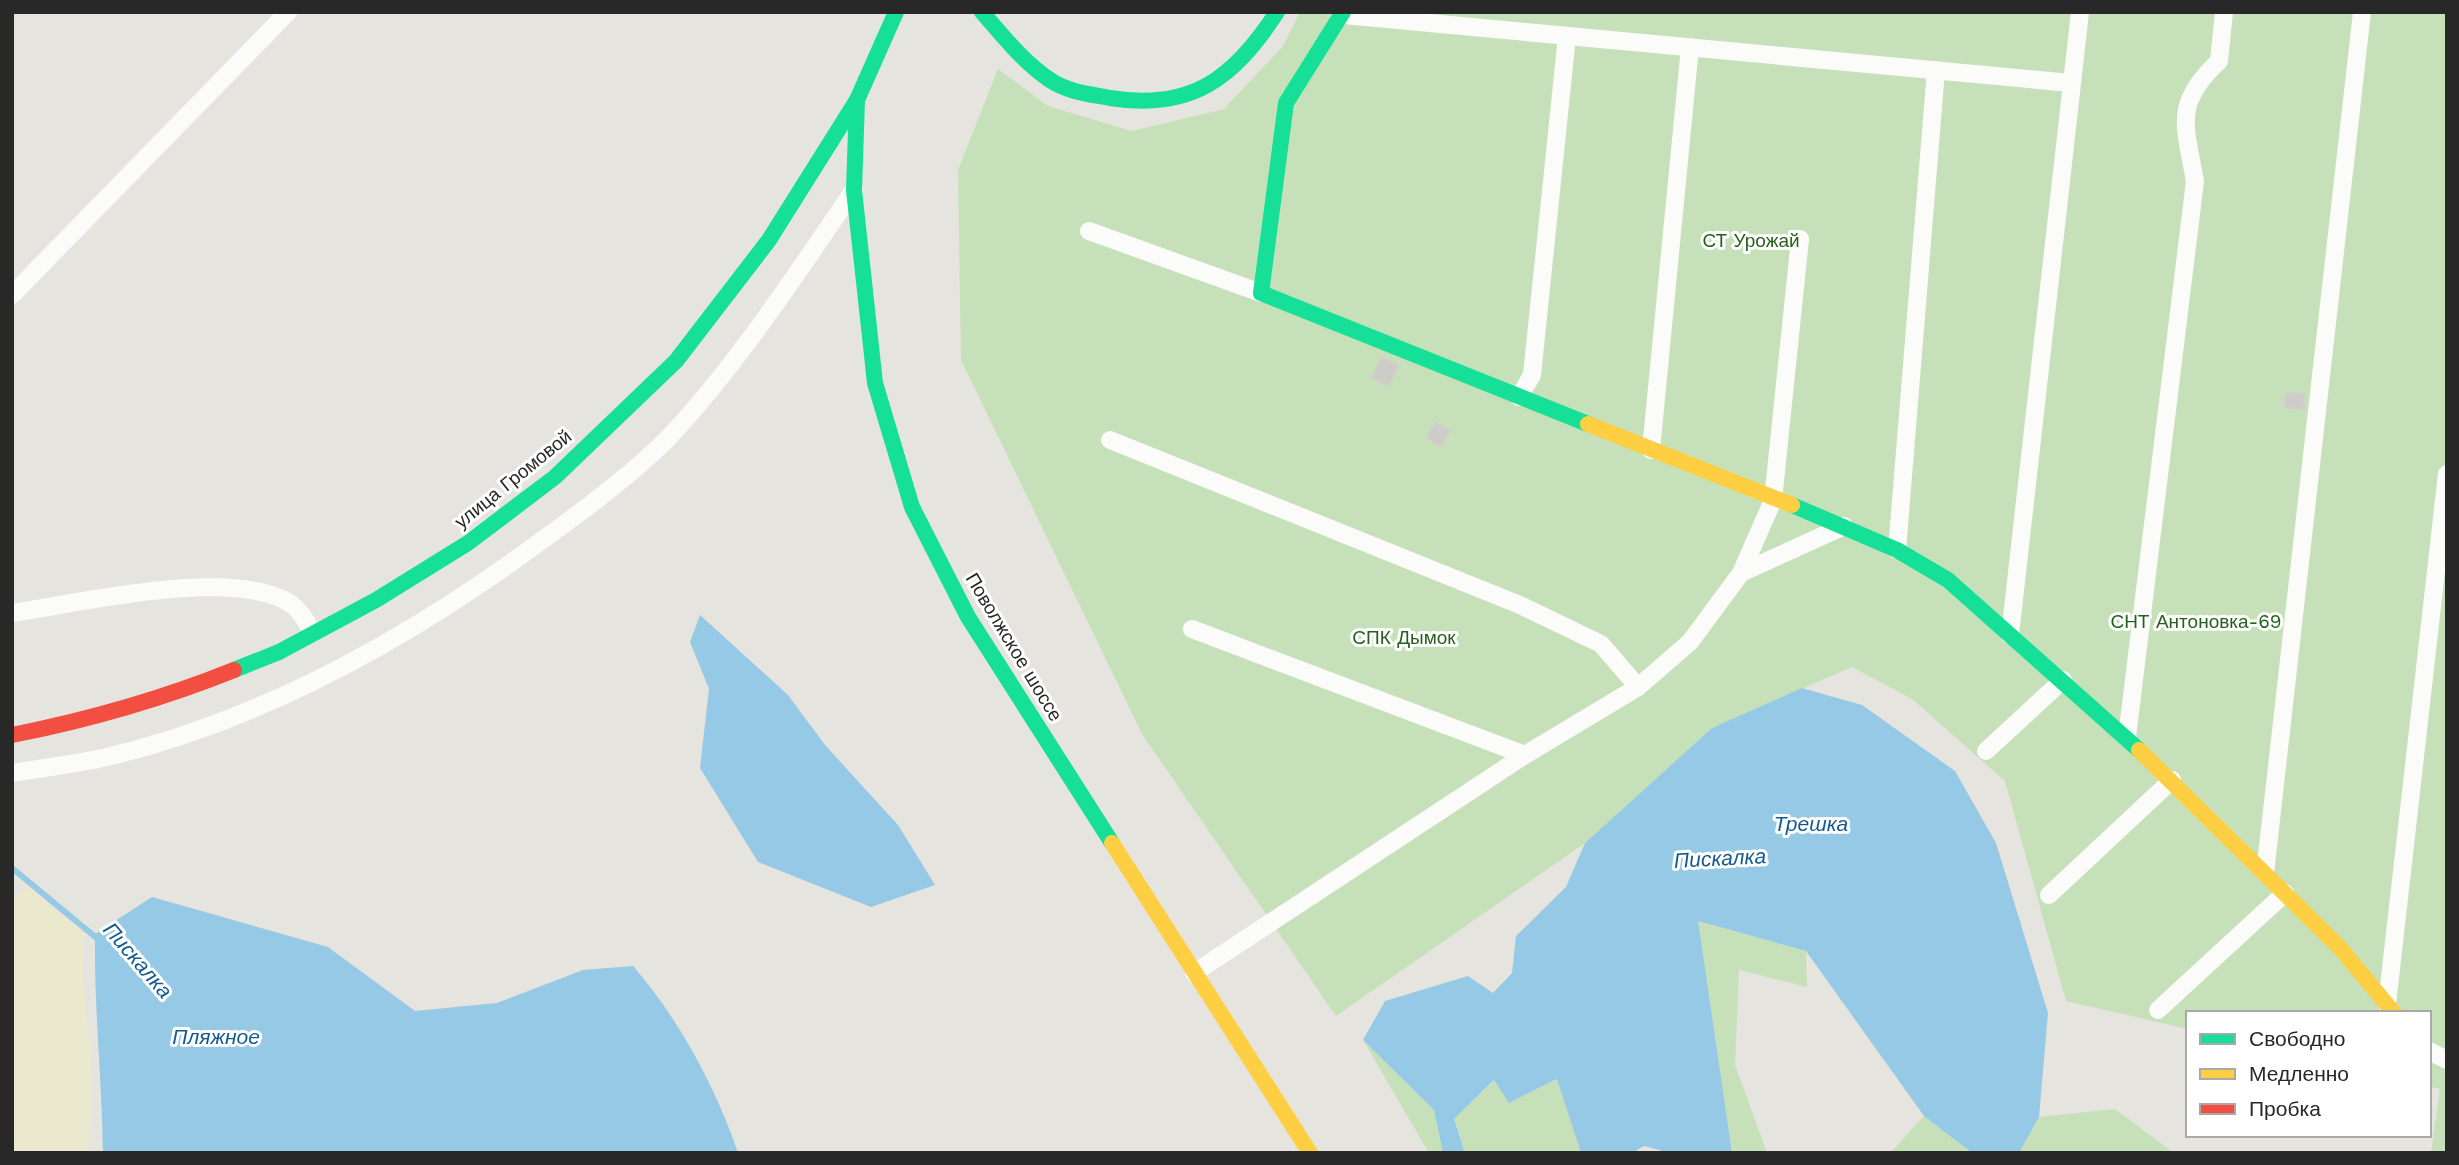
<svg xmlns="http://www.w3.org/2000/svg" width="2459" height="1165" font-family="'Work Sans',sans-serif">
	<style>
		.green { fill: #c6e1b9 }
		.sand { fill: #eae8cd }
		.water { fill: #95c9e5 }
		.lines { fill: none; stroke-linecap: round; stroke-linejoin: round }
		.stream { stroke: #95c9e5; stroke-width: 6 }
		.building { fill: #cdccc8; stroke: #d1cfca; stroke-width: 2 }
		.street { stroke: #fbfbfa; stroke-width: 18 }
		.fast { stroke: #16e098; stroke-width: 16 }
		.slow { stroke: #ffcf43; stroke-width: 16 }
		.jam { stroke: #f24e42; stroke-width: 16 }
		.labels { text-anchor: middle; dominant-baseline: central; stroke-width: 6; stroke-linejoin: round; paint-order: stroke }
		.park-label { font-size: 19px; fill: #25611d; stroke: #fff }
		.street-label { font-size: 19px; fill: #282828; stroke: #fff }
		.water-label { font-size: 21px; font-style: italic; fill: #145a91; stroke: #fff }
	</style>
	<rect width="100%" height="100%" fill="#e6e4de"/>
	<g class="green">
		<polygon points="1300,12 2447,12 2447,1153 2431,1153 2440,1089 2429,1086 2429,1013 2188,1013 2188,1029 2066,1001 2005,781 1912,699 1852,667 1712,728 1585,843 1336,1016 1142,734 961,360 958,170 998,69 1048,106 1132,131 1224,109 1283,46"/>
		<polygon points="1697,921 1806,951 1807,987 1739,970 1735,1065 1767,1153 1732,1153"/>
		<polygon points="1363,1040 1434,1110 1443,1153 1429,1153"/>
		<polygon points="1558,1079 1581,1153 1465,1153 1454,1119 1495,1080 1509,1103"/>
		<polygon points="2115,1109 2174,1153 2019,1153 2039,1117"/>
		<polygon points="1924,1116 1972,1153 1890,1153"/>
	</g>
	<polygon class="sand" points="28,887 84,933 83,977 91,1062 88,1153 12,1153 12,898"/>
	<g class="water">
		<polygon points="700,615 788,695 825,745 898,825 935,885 871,907 758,862 700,768 709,689 690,642"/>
		<polygon points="1802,688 1862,705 1955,771 1996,843 2048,1013 2039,1117 2019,1153 1972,1153 1924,1116 1806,951 1698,921 1732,1153 1670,1153 1644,1146 1632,1153 1581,1153 1557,1079 1509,1103 1494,1080 1454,1119 1465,1153 1443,1153 1434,1110 1363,1040 1385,1001 1468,976 1493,993 1512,973 1516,936 1566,887 1585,843 1712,728"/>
		<path d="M152 897 328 947 415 1011 497 1003 583 970 633 966C677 1016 717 1089 738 1153H103C102 1080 94 1008 95 934Z"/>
	</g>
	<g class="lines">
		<polyline class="stream" points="12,868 99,940"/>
	</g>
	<g class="building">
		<polygon points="1381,358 1398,365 1389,386 1372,378"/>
		<polygon points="2286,393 2305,394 2304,409 2285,408"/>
		<polygon points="1435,423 1450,431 1441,446 1427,438"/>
	</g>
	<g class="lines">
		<g class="street">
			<polyline points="1344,15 2071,83"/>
			<polyline points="1089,231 1261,293"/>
			<polyline points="12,295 288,12"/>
			<polyline points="1519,397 1532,375 1567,36"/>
			<polyline points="1110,440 1520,605 1601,644 1638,687"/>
			<polyline points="1651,450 1690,47"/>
			<polyline points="1897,550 1936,70"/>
			<polyline points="1741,573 1844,526"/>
			<path d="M12 613C79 603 234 566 291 604 301 611 307 623 313 633"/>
			<polyline points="1192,629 1525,755"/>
			<polyline points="2010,635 2080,12"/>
			<path d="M2127 737 2195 181C2185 125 2173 104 2219 61L2224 12"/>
			<polyline points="1986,751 2063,680"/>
			<path d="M12 773C43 768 76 764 107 757 263 720 409 638 537 544 581 512 636 472 673 433 741 359 797 273 854 190"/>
			<polyline points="2265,873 2362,12"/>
			<polyline points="2049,895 2172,780"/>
			<polyline points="1194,973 1525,755 1638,687 1690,642 1741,573 1773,500 1800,239"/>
			<polyline points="2387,1004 2447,474"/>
			<polyline points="2158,1010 2285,893"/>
			<polyline points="2429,1051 2447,1060"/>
		</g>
		<g class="fast">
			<path d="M982 12C1003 36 1023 62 1050 80 1068 92 1089 94 1110 98 1192 111 1234 78 1277 12"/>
			<polyline points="1343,12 1286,103 1261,293 1588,424"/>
			<polyline points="857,100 854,190 875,383 912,507 968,617 1112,843"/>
			<polyline points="1792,505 1897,550 1948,580 2139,750"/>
			<polyline points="234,670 279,652 376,600 468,543 555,477 676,361 769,240 857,100 896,12"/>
		</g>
		<g class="slow">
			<polyline points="1588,424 1792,505"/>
			<polyline points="2139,750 2340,948 2394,1013"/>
			<polyline points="1112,843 1310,1153"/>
		</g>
		<path class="jam" d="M12 735C88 720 162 699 234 670"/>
	</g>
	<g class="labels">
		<g class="park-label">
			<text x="1751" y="240">СТ Урожай</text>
			<text x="2196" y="621">СНТ Антоновка-69</text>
			<text x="1404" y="637">СПК Дымок</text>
		</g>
		<g class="street-label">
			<text transform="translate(513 479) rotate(-39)">улица Громовой</text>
			<text transform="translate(1014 647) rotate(59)">Поволжское шоссе</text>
		</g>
		<g class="water-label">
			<text x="1811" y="823">Трешка</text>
			<text transform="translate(1720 858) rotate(-3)">Пискалка</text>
			<text transform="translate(138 960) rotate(49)">Пискалка</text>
			<text x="216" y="1036">Пляжное</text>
		</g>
	</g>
	<rect width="2459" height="1165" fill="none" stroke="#282828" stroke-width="28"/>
	<rect x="2186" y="1011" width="245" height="126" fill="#ffffff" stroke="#a9a9a9" stroke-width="2"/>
	<rect x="2200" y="1034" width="35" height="10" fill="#16e098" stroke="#a9a9a9" stroke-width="2"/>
	<text x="2249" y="1046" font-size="21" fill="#282828">Свободно</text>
	<rect x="2200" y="1069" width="35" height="10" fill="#ffcf43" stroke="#a9a9a9" stroke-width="2"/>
	<text x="2249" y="1081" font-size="21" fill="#282828">Медленно</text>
	<rect x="2200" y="1104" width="35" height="10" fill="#f24e42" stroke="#a9a9a9" stroke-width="2"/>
	<text x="2249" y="1116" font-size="21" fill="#282828">Пробка</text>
</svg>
